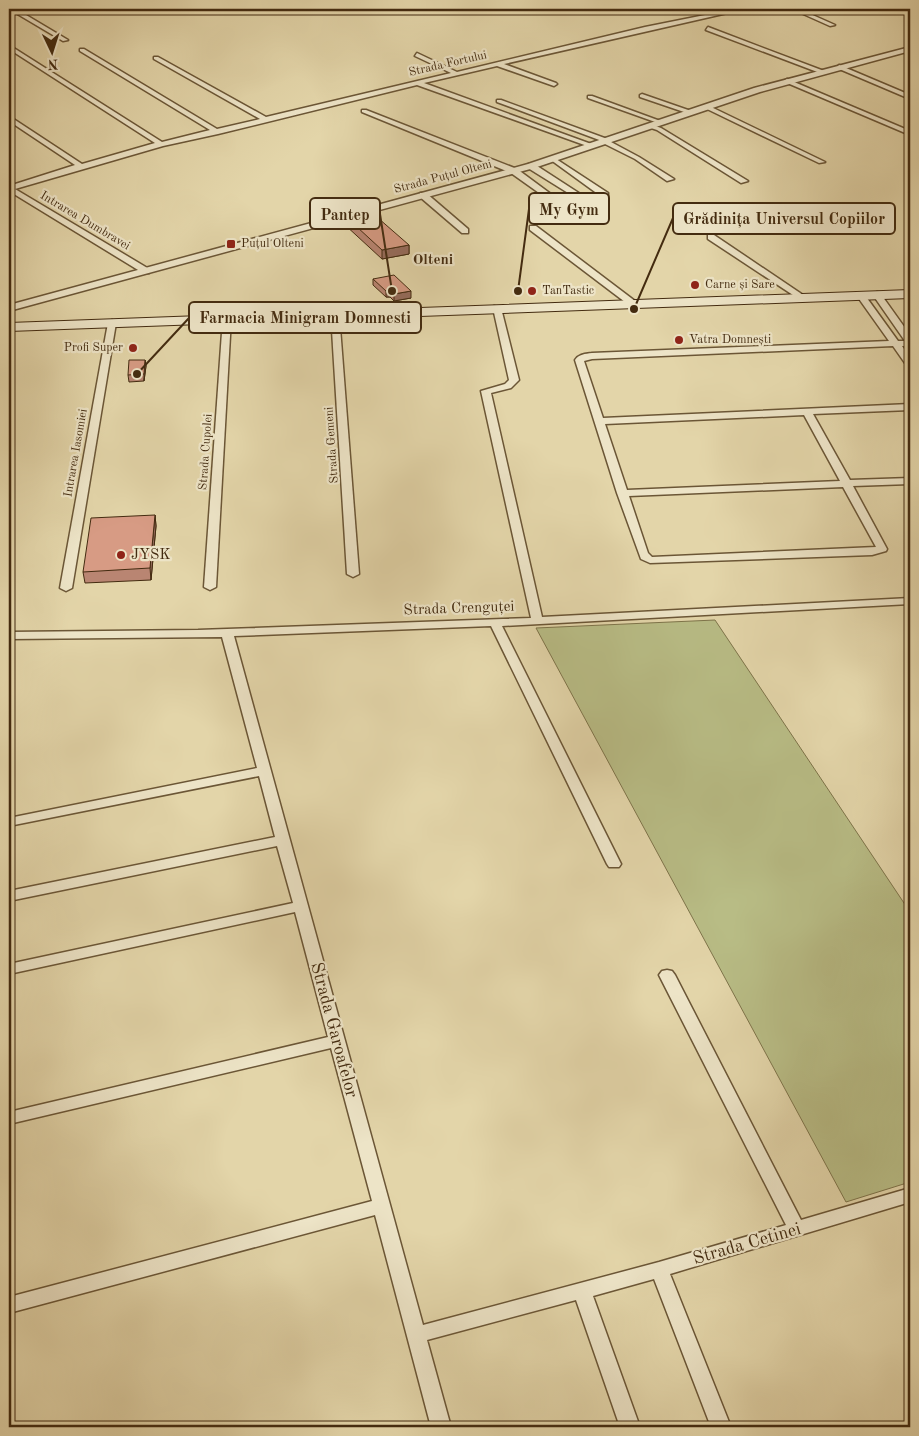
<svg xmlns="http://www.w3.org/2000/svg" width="919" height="1436" font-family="'Old Standard TT',serif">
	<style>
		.green { fill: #b8bc85; stroke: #7e744a }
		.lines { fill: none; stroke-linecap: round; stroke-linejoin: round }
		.minor-casing { stroke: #6b5636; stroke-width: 3 }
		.tertiary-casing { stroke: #6b5636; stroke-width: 3 }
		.secondary-casing { stroke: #432b10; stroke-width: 2 }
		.minor { fill: #ede4c7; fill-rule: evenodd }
		.tertiary { fill: #ede4c7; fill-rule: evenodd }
		.secondary { fill: #ede4c7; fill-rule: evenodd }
		.wall { fill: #b98572; stroke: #432b10 }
		.shaded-wall { fill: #966c5c; stroke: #432b10 }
		.building { fill: #d79b84; stroke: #432b10 }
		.poi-dot { fill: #8f2418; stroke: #ede4c7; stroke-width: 2 }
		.labels { text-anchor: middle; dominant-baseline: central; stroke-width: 4.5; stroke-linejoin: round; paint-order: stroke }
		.far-street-label { font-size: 12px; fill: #432b10; stroke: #ede4c7 }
		.far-poi-label { font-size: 12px; fill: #432b10; stroke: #ede4c7; text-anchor: start }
		.far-quarter-label { font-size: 15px; font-weight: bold; fill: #432b10; stroke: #ede4c7 }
		.poi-label { font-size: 15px; fill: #432b10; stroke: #ede4c7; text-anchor: start }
		.street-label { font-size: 15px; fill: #432b10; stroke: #ede4c7 }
		.near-street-label { font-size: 18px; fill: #432b10; stroke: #ede4c7 }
		.leader { fill: none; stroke: #432b10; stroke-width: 2 }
		.callout-dot { fill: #432b10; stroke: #ede4c7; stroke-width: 2 }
		.callout { fill: #ede4c7; stroke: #432b10; stroke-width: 2 }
		.callout-label { font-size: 16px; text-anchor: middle; font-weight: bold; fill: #432b10 }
	</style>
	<rect width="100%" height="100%" fill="#e3d5a9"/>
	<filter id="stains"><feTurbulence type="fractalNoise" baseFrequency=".004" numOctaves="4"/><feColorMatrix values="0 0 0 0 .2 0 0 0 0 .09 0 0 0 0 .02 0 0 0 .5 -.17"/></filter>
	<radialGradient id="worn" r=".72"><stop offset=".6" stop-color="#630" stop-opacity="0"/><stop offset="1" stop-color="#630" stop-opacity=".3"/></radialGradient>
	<polygon class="green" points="715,620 910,912 910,1182 846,1202 536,628"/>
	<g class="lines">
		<defs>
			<g id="minor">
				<polygon points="9,9 16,9 68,40 63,41"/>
				<polygon points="735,9 745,9 504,64 556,83 557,84 554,86 497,66 424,83 594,145 594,147 590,147 417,85 218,134 163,146 15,189 149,269 149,273 143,273 9,191 9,186 75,165 9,121 9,116 82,164 155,143 9,49 9,45 162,142 210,130 80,51 80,49 84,49 217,129 260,119 154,59 154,57 158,57 266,117 451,73 415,56 417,53 457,72 645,27"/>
				<polygon points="792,9 799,9 835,25 830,26"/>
				<polygon points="708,27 824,71 825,72 820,73 706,30"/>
				<polygon points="839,65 910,95 910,99 837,68"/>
				<polygon points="787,79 910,131 910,135 785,82 784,81"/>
				<polygon points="642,94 691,111 692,112 687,113 640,97 640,95"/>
				<polygon points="588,96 592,96 663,122 658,123 588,98"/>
				<polygon points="497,100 501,100 610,140 611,142 639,157 674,179 667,181 635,159 603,143 602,141 497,102"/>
				<polygon points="705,106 709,106 825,162 819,163 705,108"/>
				<polygon points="362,110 366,110 517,169 563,203 556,205 511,173 362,112"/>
				<polygon points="650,124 661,128 748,181 741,183 657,130 648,127 648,125"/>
				<polygon points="553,157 608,193 608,197 602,197 551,160 549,159"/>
				<polygon points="528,164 534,164 588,199 581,201 528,168"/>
				<polygon points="420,193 426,193 468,229 468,233 462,233 420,197"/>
				<polygon points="530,226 536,226 635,301 635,305 629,305 530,230"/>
				<polygon points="708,235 714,235 806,297 799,299 708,239"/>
				<path d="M877 292 880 293 910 335V346H902L910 358V367L907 366 893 346 592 359 584 361 603 418 910 404V410L813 414 850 480 910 478V484L853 486 887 549 886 551 872 555 650 563 641 559 617 493 575 360C579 354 585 354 592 353L889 341 857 296 861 293 864 294 898 341H905L873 295ZM804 415 840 481 627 490 605 424ZM843 487 876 547 652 557 648 553 629 496Z"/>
				<polygon points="494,306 501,308 519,380 511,388 491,393 542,617 910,598 910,604 502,626 621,864 619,867 609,867 607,864 491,626 234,636 423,1325 659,1262 786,1225 659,975 662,971 667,970 672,971 675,975 801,1220 910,1188 910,1202 670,1274 731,1427 711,1427 654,1279 593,1296 640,1427 620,1427 576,1300 427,1340 451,1427 431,1427 375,1215 9,1313 9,1297 372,1201 331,1048 9,1124 9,1112 328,1037 295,912 9,974 9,964 293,903 277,846 9,901 9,891 275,837 259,776 9,826 9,818 257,768 222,637 9,639 9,632 198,630 531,618 481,391 505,384 509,380 493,308"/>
				<polygon points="335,311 339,314 359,574 353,577 347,574 331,314"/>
				<polygon points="227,315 231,318 216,587 210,590 204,587 223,318"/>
				<polygon points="112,320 116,323 72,588 66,591 60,588 108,323"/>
			</g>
			<polygon id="tertiary" points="910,47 910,51 760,92 534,168 9,311 9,305 528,164 754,88"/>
			<polygon id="secondary" points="910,290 910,298 9,331 9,323"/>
		</defs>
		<use href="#minor" class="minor-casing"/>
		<use href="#tertiary" class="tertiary-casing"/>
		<use href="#secondary" class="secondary-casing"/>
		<use href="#minor" class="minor"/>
		<use href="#tertiary" class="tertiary"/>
		<use href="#secondary" class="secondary"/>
	</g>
	<g class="wall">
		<polygon points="344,215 409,245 409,254 382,259 344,224"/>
		<polygon points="373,279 411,298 394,301 390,297 386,297 373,285"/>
		<polygon points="145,360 146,366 144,381 129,382 128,375"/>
		<polygon points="155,515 156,526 151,580 85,583 83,572"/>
	</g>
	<g class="shaded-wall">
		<polygon points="409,245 409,254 382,259 382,250"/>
		<polygon points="390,290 390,297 386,297 386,291"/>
		<polygon points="411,291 411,298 394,301 394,294"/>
		<polygon points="145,360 146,366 144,381 144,374"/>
		<polygon points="155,515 156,526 151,580 150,568"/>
	</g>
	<g class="building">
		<polygon points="370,211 409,245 382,250 344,215"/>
		<polygon points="394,275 411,291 394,294 390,290 386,291 373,279"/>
		<polygon points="129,360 145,360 144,374 128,375"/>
		<polygon points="155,515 150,568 83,572 91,518"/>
	</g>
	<g class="poi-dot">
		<rect x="226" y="239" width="10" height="10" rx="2.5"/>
		<circle cx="695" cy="285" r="5"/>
		<circle cx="532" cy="291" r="5"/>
		<circle cx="679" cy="340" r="5"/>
		<circle cx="133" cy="348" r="5"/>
		<circle cx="121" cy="555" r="5"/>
	</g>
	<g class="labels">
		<g class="far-street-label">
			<text transform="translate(448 64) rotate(-13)">Strada Fortului</text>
			<text transform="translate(443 177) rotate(-15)">Strada Puțul Olteni</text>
			<text transform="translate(85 221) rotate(31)">Intrarea Dumbravei</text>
			<text transform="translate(332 445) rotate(-94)">Strada Gemeni</text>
			<text transform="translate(206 452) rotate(-86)">Strada Cupolei</text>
			<text transform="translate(76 453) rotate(-80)">Intrarea Iasomiei</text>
		</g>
		<g class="far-poi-label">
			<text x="241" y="244">Puțul Olteni</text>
			<text x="705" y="285">Carne și Sare</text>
			<text x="542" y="291">TanTastic</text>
			<text x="689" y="340">Vatra Domnești</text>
			<text x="123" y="348" text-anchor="end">Profi Super</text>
		</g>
		<g class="far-quarter-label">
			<text x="433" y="260">Olteni</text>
		</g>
		<g class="poi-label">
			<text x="131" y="555">JYSK</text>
		</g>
		<g class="street-label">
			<text transform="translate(459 609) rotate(-2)">Strada Crenguței</text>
		</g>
		<g class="near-street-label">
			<text transform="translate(334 1030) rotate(75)">Strada Garoafelor</text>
			<text transform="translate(747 1244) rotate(-16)">Strada Cetinei</text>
		</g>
	</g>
	<path class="leader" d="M518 291L529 209M392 291L380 214M634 309L673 218M137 374L189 318"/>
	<g class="callout-dot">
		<circle cx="518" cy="291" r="5"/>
		<circle cx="392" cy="291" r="5"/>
		<circle cx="634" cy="309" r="5"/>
		<circle cx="137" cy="374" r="5"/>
	</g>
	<g class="callout">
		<rect x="529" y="193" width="80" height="31" rx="5"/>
		<rect x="310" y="198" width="70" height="31" rx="5"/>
		<rect x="673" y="203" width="222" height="31" rx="5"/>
		<rect x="189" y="302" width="232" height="31" rx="5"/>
	</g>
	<g class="callout-label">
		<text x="569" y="215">My Gym</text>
		<text x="345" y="220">Pantep</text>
		<text x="784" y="224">Grădinița Universul Copiilor</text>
		<text x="305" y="323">Farmacia Minigram Domnesti</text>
	</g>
	<rect width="919" height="1436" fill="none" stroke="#e3d5a9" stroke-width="30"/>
	<rect x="10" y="10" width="899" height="1416" fill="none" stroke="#432b10" stroke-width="2.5"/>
	<rect x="15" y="15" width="889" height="1406" fill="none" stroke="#432b10"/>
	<g transform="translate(52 52) rotate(176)" stroke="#ede4c7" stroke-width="4" paint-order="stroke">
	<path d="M0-4L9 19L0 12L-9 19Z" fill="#432b10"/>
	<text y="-8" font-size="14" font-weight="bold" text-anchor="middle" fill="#432b10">N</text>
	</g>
	<rect width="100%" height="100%" filter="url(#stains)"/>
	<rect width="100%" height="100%" fill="url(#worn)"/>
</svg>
